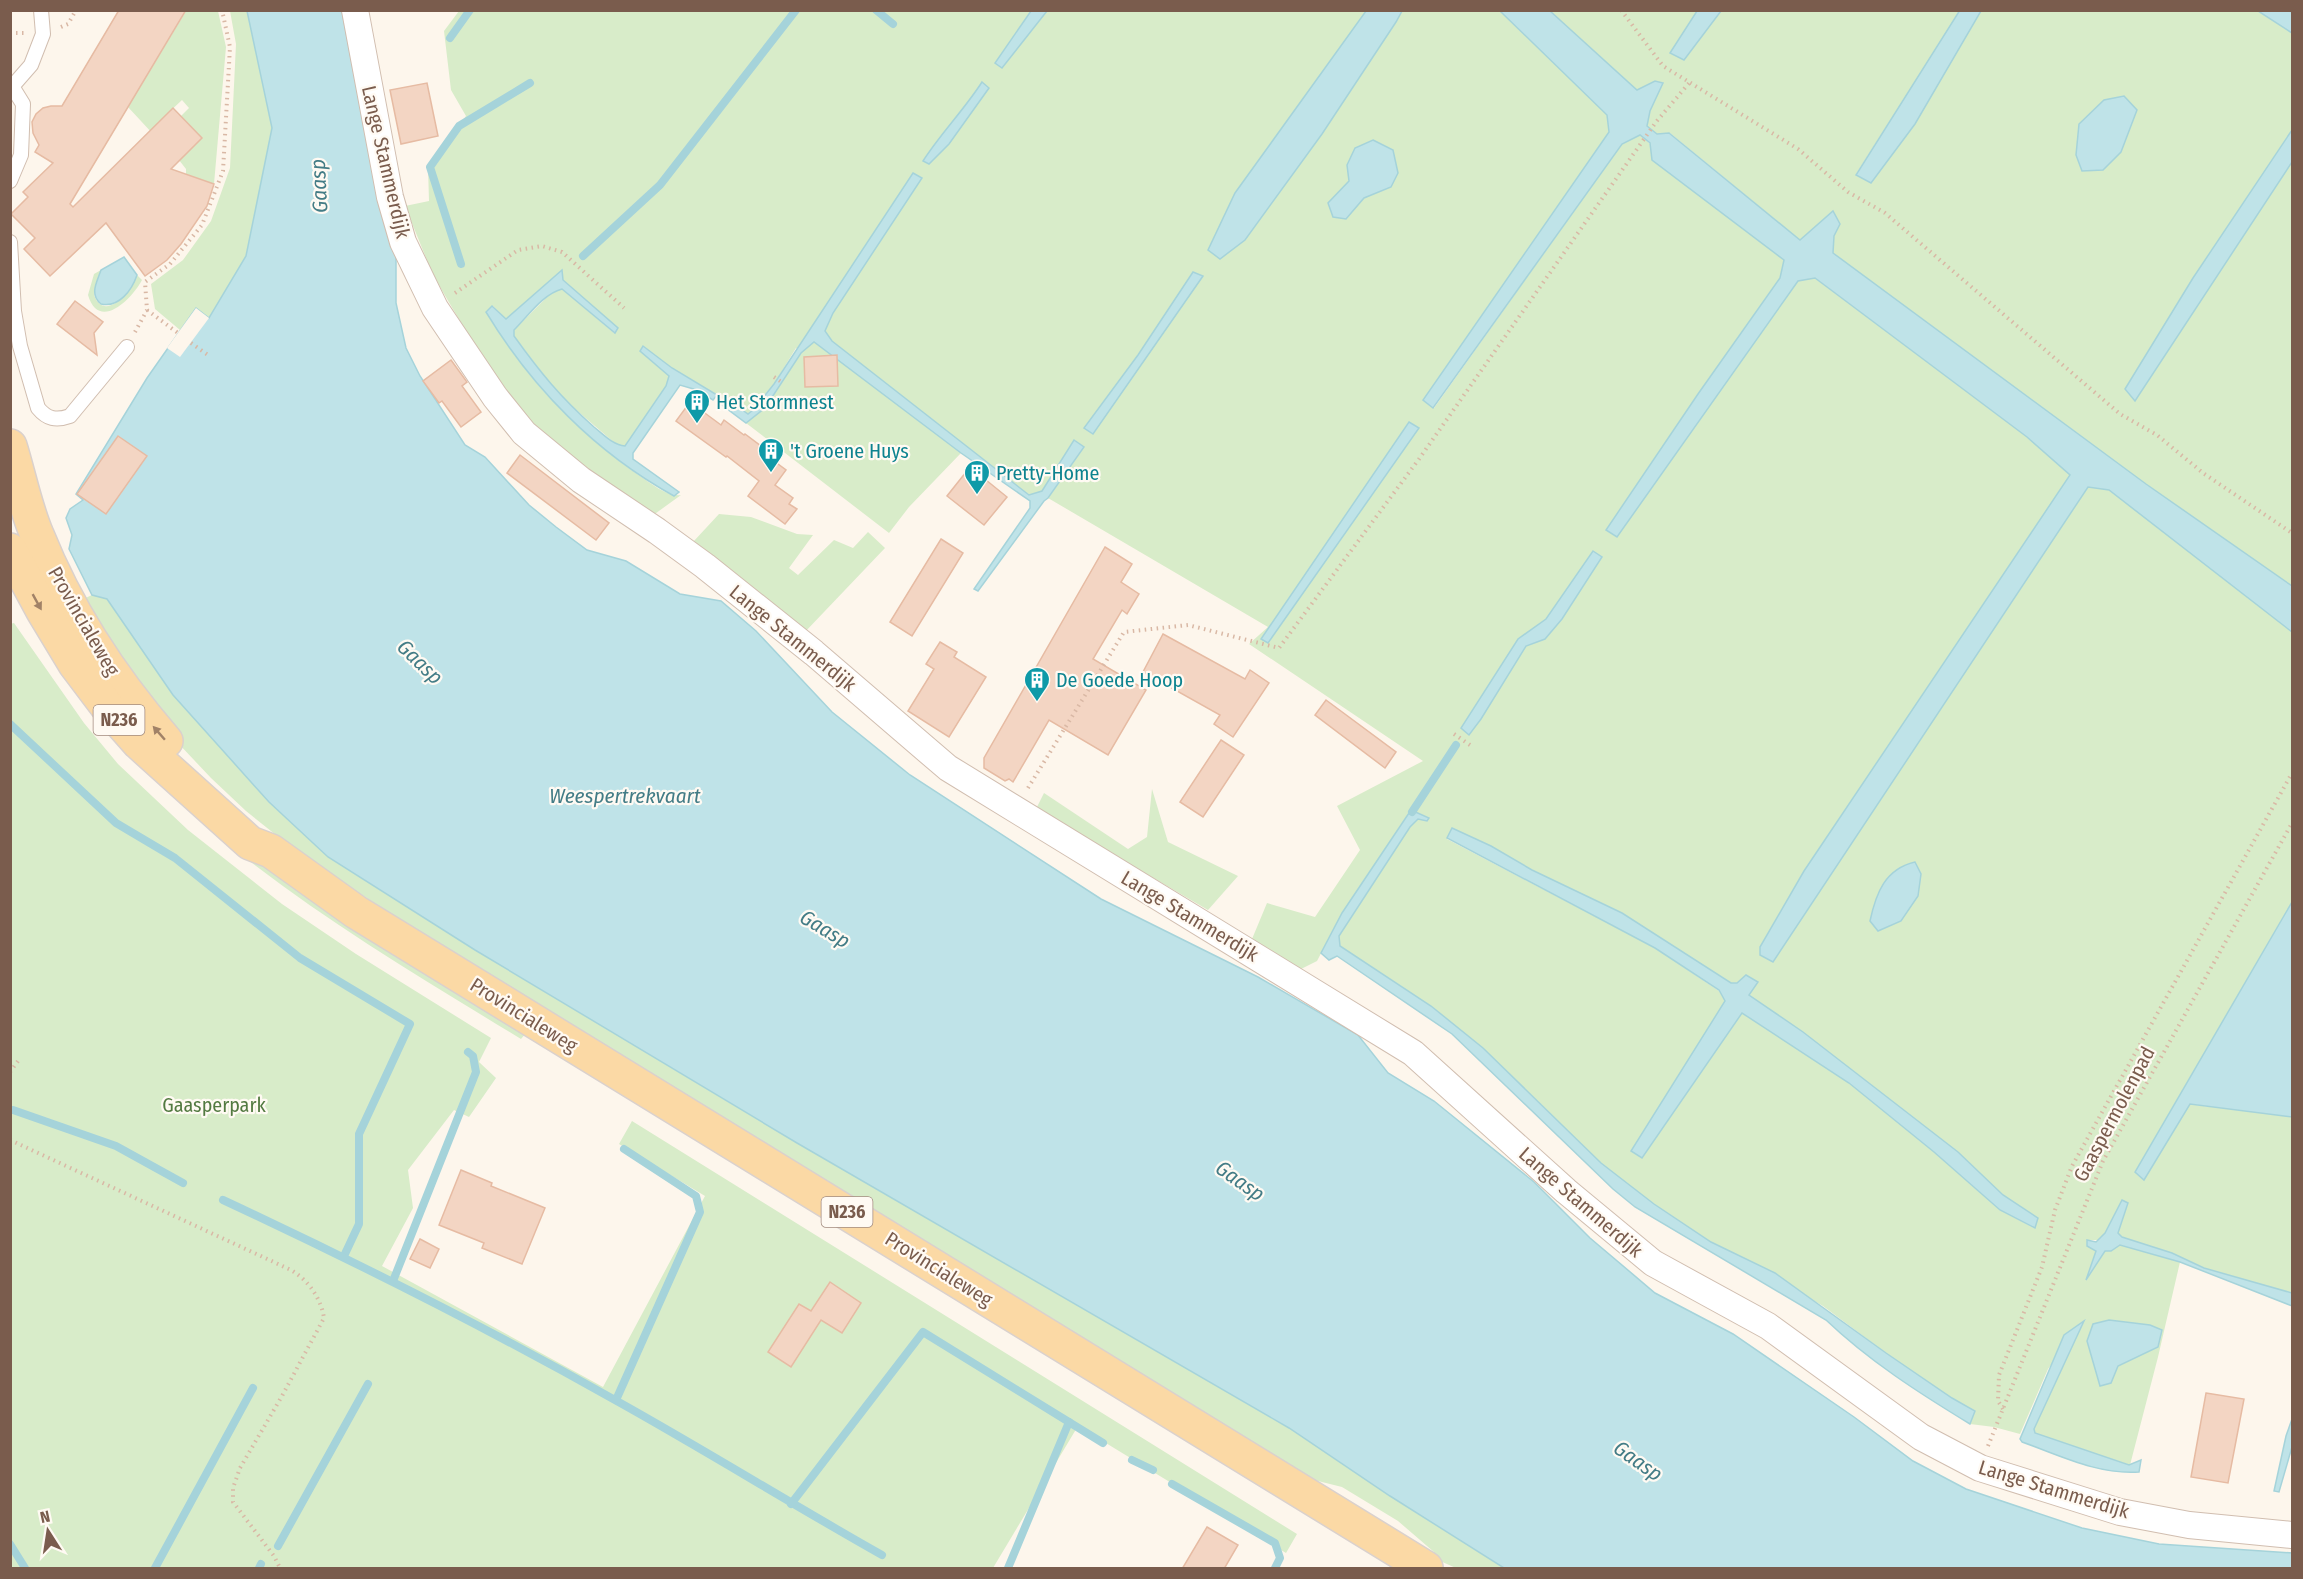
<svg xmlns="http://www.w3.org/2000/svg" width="2303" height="1579" font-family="'Fira Sans Condensed',sans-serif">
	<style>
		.green { fill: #d8ecc9; fill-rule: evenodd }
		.water { fill: #bfe3e8; stroke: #a5d3da; stroke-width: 1.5 }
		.pier { fill: #fdf6ec }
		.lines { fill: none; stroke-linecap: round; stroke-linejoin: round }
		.stream { stroke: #a5d3da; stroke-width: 8 }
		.building { fill: #f3d5c3; stroke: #e6bba3; stroke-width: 1.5 }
		.service-casing { stroke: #d1beb0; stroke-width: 16 }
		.minor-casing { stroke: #d1beb0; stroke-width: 28 }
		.primary-casing { stroke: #dad1cd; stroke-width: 36 }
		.path { stroke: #d9b8a5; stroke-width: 4; stroke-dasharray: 1.5 4.5; stroke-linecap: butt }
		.service { stroke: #fff; stroke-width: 14 }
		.minor { stroke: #fff; stroke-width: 26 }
		.primary { stroke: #fbd9a5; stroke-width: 33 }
		.oneway { fill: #a18267 }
		.labels { text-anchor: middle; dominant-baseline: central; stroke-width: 4.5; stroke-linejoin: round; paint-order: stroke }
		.shield { fill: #fffaf3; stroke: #a28b7f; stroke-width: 1.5 }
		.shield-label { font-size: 18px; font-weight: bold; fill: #7a5c4d }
		.street-label { font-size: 20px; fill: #7a5c4d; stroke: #fffaf3 }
		.culture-label { font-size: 20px; fill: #0d838f; stroke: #fffaf3; text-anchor: start }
		.park-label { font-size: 20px; fill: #537a41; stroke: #fffaf3 }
		.water-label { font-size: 21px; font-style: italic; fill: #437c86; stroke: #fffaf3 }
	</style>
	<rect width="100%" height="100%" fill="#fdf6ec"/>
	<g class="green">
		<polygon points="186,11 218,11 226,47 214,184 186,174 186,169 179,160 202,138 181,116 189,108 182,100 166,115 153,134 128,107"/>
		<polygon points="230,11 247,11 272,128 246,256 209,318 196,309 180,330 155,309 151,284 183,260 211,221 230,168 236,44"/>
		<path d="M459 11H1031L995 63 1002 68 1047 11H1367L1235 193 1245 240 1322 134 1396 22 1402 11H1500L1607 115 1609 132 1423 400 1434 408 1622 144 1640 135 1755 238 1784 260 1780 278 1698 394 1606 531 1798 281 1815 278 2027 437 2071 475 1804 871 1760 947 1772 961 2088 487 2109 490 2292 632V902L2135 1172 2144 1180 2190 1104 2210 1107 2292 1104V1293L2204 1268 2172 1253 2122 1237 2117 1233 2128 1204 2122 1200 2105 1233 2098 1240H2088L2090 1247 2097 1250 2087 1277 2105 1251H2111L2120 1245 2180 1262 2158 1357 2130 1465 2043 1437 2035 1433 2034 1429 2083 1322 2048 1369 2020 1434 1994 1427 1970 1424 1975 1411 1952 1398 1886 1353 1823 1306 1711 1242 1654 1205 1601 1163 1483 1048 1431 1006 1340 946 1339 936 1410 827 1418 819 1411 810 1342 913 1317 961 1297 971 1252 939 1267 903 1315 917 1360 850 1337 806 1423 761 1249 644 1268 627 1048 498 1084 447 1075 440 1042 491 1030 495 961 453 909 507 889 533 746 423 765 408 802 352 796 348 774 384 748 414 727 399 722 405 717 395 672 368 643 346 640 351 670 376 666 386 625 446 617 445 560 396 514 336V330L552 292 562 289 614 333 618 328 562 280V271L506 319 493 306 486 312C526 379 577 432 640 476 652 484 667 497 681 495L652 516 537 437 467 333 433 275 405 206 429 201 428 167 466 116 451 90 444 31ZM982 83 988 88 924 161C941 133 964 110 982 83ZM1193 273 1202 277 1092 434 1085 428 1138 355ZM1409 422 1419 428 1268 643 1262 639ZM1593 552 1602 557 1562 619 1545 639 1526 646 1481 719 1469 734 1518 640 1546 619ZM1452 828 1491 846 1532 870 1622 913 1731 983 1758 982 1749 995 1803 1032 1958 1152 2003 1195 2038 1218 2034 1228 2000 1210 1934 1152 1849 1083 1742 1013 1642 1158 1632 1151 1725 1001 1719 991 1655 948 1447 839ZM2109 1320 2150 1325 2158 1347 2118 1366 2093 1324Z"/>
		<polygon points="1550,11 1697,11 1671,53 1684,60 1721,11 1960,11 1856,174 1871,183 1915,124 1981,11 2258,11 2292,33 2292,130 2193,278 2125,389 2135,401 2292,162 2292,586 2146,484 1833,253 1834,236 1840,224 1833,212 1800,240 1670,133 1657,134 1647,126 1650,111 1663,83 1655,81 1637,90"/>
		<path d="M101 270 94 295C105 324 132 289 137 275L142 280C132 299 99 332 88 295L94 274Z"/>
		<polygon points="719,514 751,517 797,534 813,535 789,568 798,575 834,540 853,548 868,532 885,548 804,633 693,542"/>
		<polygon points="92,595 107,599 173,695 269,802 328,857 475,950 797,1143 1289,1428 1390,1496 1504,1568 1456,1568 1431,1557 1434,1552 1398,1521 1342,1487 1314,1480 416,930 301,855 246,811 211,778 161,725 81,600"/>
		<polygon points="14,623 84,723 118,764 188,830 282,904 356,954 491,1038 479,1062 496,1078 469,1117 454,1110 408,1170 413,1208 382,1266 603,1387 705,1196 619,1144 632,1121 1297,1534 1286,1553 1078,1426 993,1568 11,1568 10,624"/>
		<path d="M123 736 526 1033 521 1039C380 953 238 870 124 748Z"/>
		<polygon points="1152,789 1168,842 1238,876 1208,910 1036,809 1044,793 1128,849 1147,837"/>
	</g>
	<g class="water">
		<polygon points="1960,10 1981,11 1915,124 1871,183 1856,175"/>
		<polygon points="247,11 342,11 375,184 396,250 396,303 406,348 420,376 465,445 485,457 529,505 556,527 587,550 626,561 680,594 721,601 756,631 832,712 910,775 1101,899 1258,977 1358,1035 1388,1073 1434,1101 1534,1182 1590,1238 1655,1293 1733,1334 1854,1417 1913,1461 1966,1489 2082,1528 2159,1544 2292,1553 2292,1568 1504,1568 1390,1496 1289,1428 797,1143 475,950 328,857 269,802 173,695 107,599 92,595 69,549 72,535 66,518 70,509 83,500 76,494 147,378 196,308 209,318 246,256 272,128"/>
		<polygon points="1031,11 1047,11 1002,68 995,63"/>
		<polygon points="1366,11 1402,11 1396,22 1322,134 1245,240 1220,259 1208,250 1235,193"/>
		<polygon points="1500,11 1550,11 1637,90 1655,81 1663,83 1650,111 1647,126 1657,134 1669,133 1800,240 1833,211 1840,224 1834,236 1833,253 2146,484 2292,586 2292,632 2109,490 2088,487 1773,962 1760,955 1760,947 1804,871 2070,475 2027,437 1815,278 1798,281 1617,537 1606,530 1698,394 1780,278 1784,260 1652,160 1650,143 1640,135 1622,144 1433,408 1423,400 1609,132 1607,115"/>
		<polygon points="1697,11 1721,11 1684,60 1670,53"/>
		<polygon points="2258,11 2289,11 2292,12 2292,33"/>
		<path d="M982 82 989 88 949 144 929 164 923 161C941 133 964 110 982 82Z"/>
		<polygon points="2124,96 2137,110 2121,152 2103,170 2082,171 2076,155 2079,124 2104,100"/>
		<polygon points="2292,130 2292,162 2135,401 2125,389 2193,278"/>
		<polygon points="1373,140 1393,150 1398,173 1391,187 1364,198 1346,219 1333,217 1328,203 1349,181 1347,165 1355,148"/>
		<polygon points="913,173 922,178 833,313 825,331 832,341 1029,495 1042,491 1074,440 1084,447 1048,498 1044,501 978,591 974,589 1030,508 1030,501 961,453 814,342 801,353 765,408 746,423 722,405 727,399 748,414 754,409 774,384"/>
		<path d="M124 257 137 275C132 290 119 308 101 304 89 294 97 282 101 270Z"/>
		<path d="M562 270 563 280 618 328 615 333 562 289C543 294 528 316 514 330V336C540 372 560 397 594 427 604 435 613 445 625 446L666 386 669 376 640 351 643 346 672 368 717 395 713 400 697 390 680 385 633 453V459L679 492 674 496C596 453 532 388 486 312L492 306 506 319Z"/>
		<polygon points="1193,272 1203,276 1093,434 1084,428 1138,355"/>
		<polygon points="1409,422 1419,428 1268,643 1261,639"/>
		<polygon points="1593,551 1602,557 1562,619 1545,639 1526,646 1481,719 1469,735 1461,728 1518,639 1546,619"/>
		<path d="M1411 810 1429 818 1427 821 1418 819 1410 827 1339 936 1340 946 1431 1006 1483 1048 1601 1163 1654 1204 1711 1242 1775 1273 1886 1353 1952 1398 1975 1411 1970 1424C1919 1393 1869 1361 1826 1320L1635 1207 1613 1189 1452 1034 1337 956 1329 960 1321 953 1342 913Z"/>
		<polygon points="1452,828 1491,846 1532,870 1622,913 1731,983 1737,983 1746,975 1758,982 1749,995 1803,1032 1958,1152 2003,1195 2038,1218 2035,1228 2000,1210 1934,1152 1849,1083 1742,1013 1642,1158 1631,1151 1725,1001 1719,990 1655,948 1447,838"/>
		<path d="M1915 862 1921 874 1918 896 1901 921 1878 931 1870 921C1876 893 1885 869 1915 862Z"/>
		<polygon points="2292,902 2292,1117 2190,1104 2144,1180 2135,1172"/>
		<polygon points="2122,1200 2128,1203 2118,1233 2122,1237 2172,1253 2204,1268 2292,1293 2292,1306 2180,1262 2120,1245 2111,1251 2105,1251 2086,1280 2096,1251 2087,1246 2087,1240 2096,1242 2105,1233"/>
		<polygon points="2109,1320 2150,1325 2162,1330 2158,1347 2118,1366 2111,1383 2100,1386 2087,1341 2093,1324"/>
		<path d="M2084 1321 2034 1429 2035 1433 2129 1465 2141 1460 2139 1472C2098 1475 2059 1455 2022 1442L2020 1439 2064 1335Z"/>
		<polygon points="2292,1419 2292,1447 2279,1492 2274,1491 2286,1436"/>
	</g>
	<polygon class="pier" points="196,308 209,318 180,357 167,348"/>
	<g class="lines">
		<g class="stream">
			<polyline points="876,10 893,24"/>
			<polyline points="450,38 470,10"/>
			<polyline points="583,256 660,185 796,10"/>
			<polyline points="461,264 430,167 459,126 530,83"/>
			<polyline points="10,724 116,823 175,858 300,958 410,1024 359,1134 359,1224 344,1256"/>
			<polyline points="1412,812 1456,745"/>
			<polyline points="13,1110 116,1146 183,1183"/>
			<path d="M223 1200C356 1262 487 1328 615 1400 705 1450 793 1505 882 1555"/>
			<polyline points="393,1281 476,1072 473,1056 468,1052"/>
			<polyline points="616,1400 700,1212 696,1196 624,1149"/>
			<polyline points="1132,1460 1153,1470"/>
			<polyline points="1172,1484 1275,1543 1280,1558 1275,1568"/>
			<polyline points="791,1504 923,1332 1103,1443"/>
			<polyline points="10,1544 25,1568"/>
			<polyline points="278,1546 368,1384"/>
			<polyline points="155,1568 253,1388"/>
			<polyline points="259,1568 261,1564"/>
			<polyline points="1008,1568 1069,1422"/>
		</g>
	</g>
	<g class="building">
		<polygon points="119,10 186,10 70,204 73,207 173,108 202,138 171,169 214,184 207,206 181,244 167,260 145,276 106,223 50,276 24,249 35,238 11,214 28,197 23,192 53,163 35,152 39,145 33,133 32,122 36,114 43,108 51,106 62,106"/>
		<polygon points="427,83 438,136 401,144 390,90"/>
		<polygon points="75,301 103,322 94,333 97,355 57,324"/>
		<polygon points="837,355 838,386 805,387 804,357"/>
		<polygon points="451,360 467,382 462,386 481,412 461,427 442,401 439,403 423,381"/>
		<polygon points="690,402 721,425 724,420 744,435 745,434 773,455 770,458 786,470 775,485 793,498 789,504 797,509 785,524 748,496 759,481 727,456 726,457 676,421"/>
		<polygon points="118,436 147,456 106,514 77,494"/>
		<polygon points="520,455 609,523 596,540 507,473"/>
		<polygon points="970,467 1007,497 984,525 947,496"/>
		<polygon points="941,539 963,553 912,636 890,622"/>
		<polygon points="1105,547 1132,564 1121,582 1139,594 1127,614 1122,610 1093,659 1146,690 1108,755 1049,720 1013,782 1009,779 1005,781 984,768 984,758"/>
		<polygon points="1163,634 1245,679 1250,670 1269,683 1233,737 1214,724 1220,715 1143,672"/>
		<polygon points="940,642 957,652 954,657 986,677 949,737 908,711 934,669 926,664"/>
		<polygon points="1326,700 1396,752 1385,768 1315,715"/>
		<polygon points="1221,740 1244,755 1203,817 1180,802"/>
		<polygon points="461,1170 492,1183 491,1186 545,1208 522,1264 482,1248 484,1243 439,1225"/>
		<polygon points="420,1239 439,1249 430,1268 410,1259"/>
		<polygon points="830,1282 861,1303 842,1333 821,1320 791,1367 768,1352 799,1304 811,1311"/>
		<polygon points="2206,1393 2244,1399 2228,1483 2191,1477"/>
		<polygon points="1207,1527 1238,1545 1224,1569 1182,1569"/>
	</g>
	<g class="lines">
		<defs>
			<g id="service">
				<polyline points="10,83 23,104 21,155 10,181"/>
				<polyline points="10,89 31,65 43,34 41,10"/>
				<path d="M10 242 14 311 20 346 38 408C47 419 56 421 70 416L127 347"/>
			</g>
			<polyline id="minor" points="355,10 390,197 403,242 435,308 495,397 524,433 581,480 657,531 705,566 814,653 948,768 1413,1053 1566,1191 1653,1263 1768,1326 1921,1437 1980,1468 2120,1512 2189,1525 2292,1535"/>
			<g id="primary">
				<path d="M10 446C19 475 25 507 37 535 67 610 114 681 166 741"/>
				<polyline points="10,550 43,611 75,664 109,709 139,743 250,843 271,851 356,912 1426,1568"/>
			</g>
		</defs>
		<use href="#service" class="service-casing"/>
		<use href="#minor" class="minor-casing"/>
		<use href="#primary" class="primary-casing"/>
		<g class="path">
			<polyline points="1621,10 1663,66 1798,149 1848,192 1885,213 2120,414 2157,435 2203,473 2292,533"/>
			<polyline points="61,27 68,24 76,10"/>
			<polyline points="10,33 25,33"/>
			<polyline points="455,293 518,250 542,246 562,252 624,308"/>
			<polyline points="147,310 178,333"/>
			<polyline points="135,332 147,310 145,282 170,264 202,225 223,171 230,47 222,10"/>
			<polyline points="191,343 208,355"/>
			<polyline points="774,377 783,383"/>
			<polyline points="1454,734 1470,745"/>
			<polyline points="1028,788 1124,632 1188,625 1279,648 1419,459 1656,122 1690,82"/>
			<polyline points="10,1072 18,1061"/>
			<path d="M10 1140 291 1270C308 1280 321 1298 324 1318L282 1396 240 1468 233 1488V1502L274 1556 280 1568"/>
			<polyline points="2003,1409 1998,1401 1999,1375 2042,1267 2055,1210 2072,1166 2292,773"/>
			<polyline points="1988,1446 2103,1161 2292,823"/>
		</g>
		<use href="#service" class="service"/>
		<use href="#minor" class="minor"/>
		<use href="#primary" class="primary"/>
	</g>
	<defs><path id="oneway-solid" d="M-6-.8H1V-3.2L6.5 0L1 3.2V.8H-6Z" transform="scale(1.5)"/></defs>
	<g class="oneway">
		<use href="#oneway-solid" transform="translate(37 602) rotate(61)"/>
		<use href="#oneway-solid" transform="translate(159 733) rotate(-131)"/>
	</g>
	<defs>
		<symbol id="building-pin" viewBox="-11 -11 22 30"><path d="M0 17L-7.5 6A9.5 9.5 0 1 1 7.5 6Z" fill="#0f9aa8" stroke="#fffaf3"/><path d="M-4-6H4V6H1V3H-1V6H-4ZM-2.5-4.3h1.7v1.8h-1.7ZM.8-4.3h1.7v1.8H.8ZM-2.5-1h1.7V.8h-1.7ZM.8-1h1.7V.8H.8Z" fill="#fff"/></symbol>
	</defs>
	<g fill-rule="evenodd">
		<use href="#building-pin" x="682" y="387" width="30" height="40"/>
		<use href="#building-pin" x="756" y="436" width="30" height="40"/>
		<use href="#building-pin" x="962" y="458" width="30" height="40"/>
		<use href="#building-pin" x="1022" y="665" width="30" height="40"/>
	</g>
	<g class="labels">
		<g class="shield">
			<rect x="93.5" y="705" width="51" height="30" rx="4.5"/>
			<rect x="821.5" y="1197" width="51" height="30" rx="4.5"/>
		</g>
		<g class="shield-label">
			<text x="119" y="720">N236</text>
			<text x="847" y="1212">N236</text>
		</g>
		<g class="street-label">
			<text transform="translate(386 162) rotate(77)">Lange Stammerdijk</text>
			<text transform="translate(84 621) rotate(60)">Provincialeweg</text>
			<text transform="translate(793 638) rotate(39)">Lange Stammerdijk</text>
			<text transform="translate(1190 916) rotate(31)">Lange Stammerdijk</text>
			<text transform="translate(524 1015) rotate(32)">Provincialeweg</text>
			<text transform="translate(2114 1114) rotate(-62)">Gaaspermolenpad</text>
			<text transform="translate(1581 1202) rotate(41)">Lange Stammerdijk</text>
			<text transform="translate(939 1269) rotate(32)">Provincialeweg</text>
			<text transform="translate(2054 1489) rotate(17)">Lange Stammerdijk</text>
		</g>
		<g class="culture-label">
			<text x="716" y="402">Het Stormnest</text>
			<text x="790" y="451">'t Groene Huys</text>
			<text x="996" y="473">Pretty-Home</text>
			<text x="1056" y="680">De Goede Hoop</text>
		</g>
		<g class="park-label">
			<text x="214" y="1105">Gaasperpark</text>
		</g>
		<g class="water-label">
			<text transform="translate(319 186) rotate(-93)">Gaasp</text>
			<text transform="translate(420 662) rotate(44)">Gaasp</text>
			<text x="625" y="796">Weespertrekvaart</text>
			<text transform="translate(825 929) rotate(31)">Gaasp</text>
			<text transform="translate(1240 1181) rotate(35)">Gaasp</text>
			<text transform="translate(1638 1461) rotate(35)">Gaasp</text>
		</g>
	</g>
	<rect width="2303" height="1579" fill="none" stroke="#7a5c4d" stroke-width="24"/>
	<g transform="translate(48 1531) rotate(348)" stroke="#fffaf3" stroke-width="4.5" paint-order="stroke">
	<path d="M0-4.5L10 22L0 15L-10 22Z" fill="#7a5c4d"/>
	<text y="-9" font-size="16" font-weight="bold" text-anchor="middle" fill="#7a5c4d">N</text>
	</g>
</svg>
